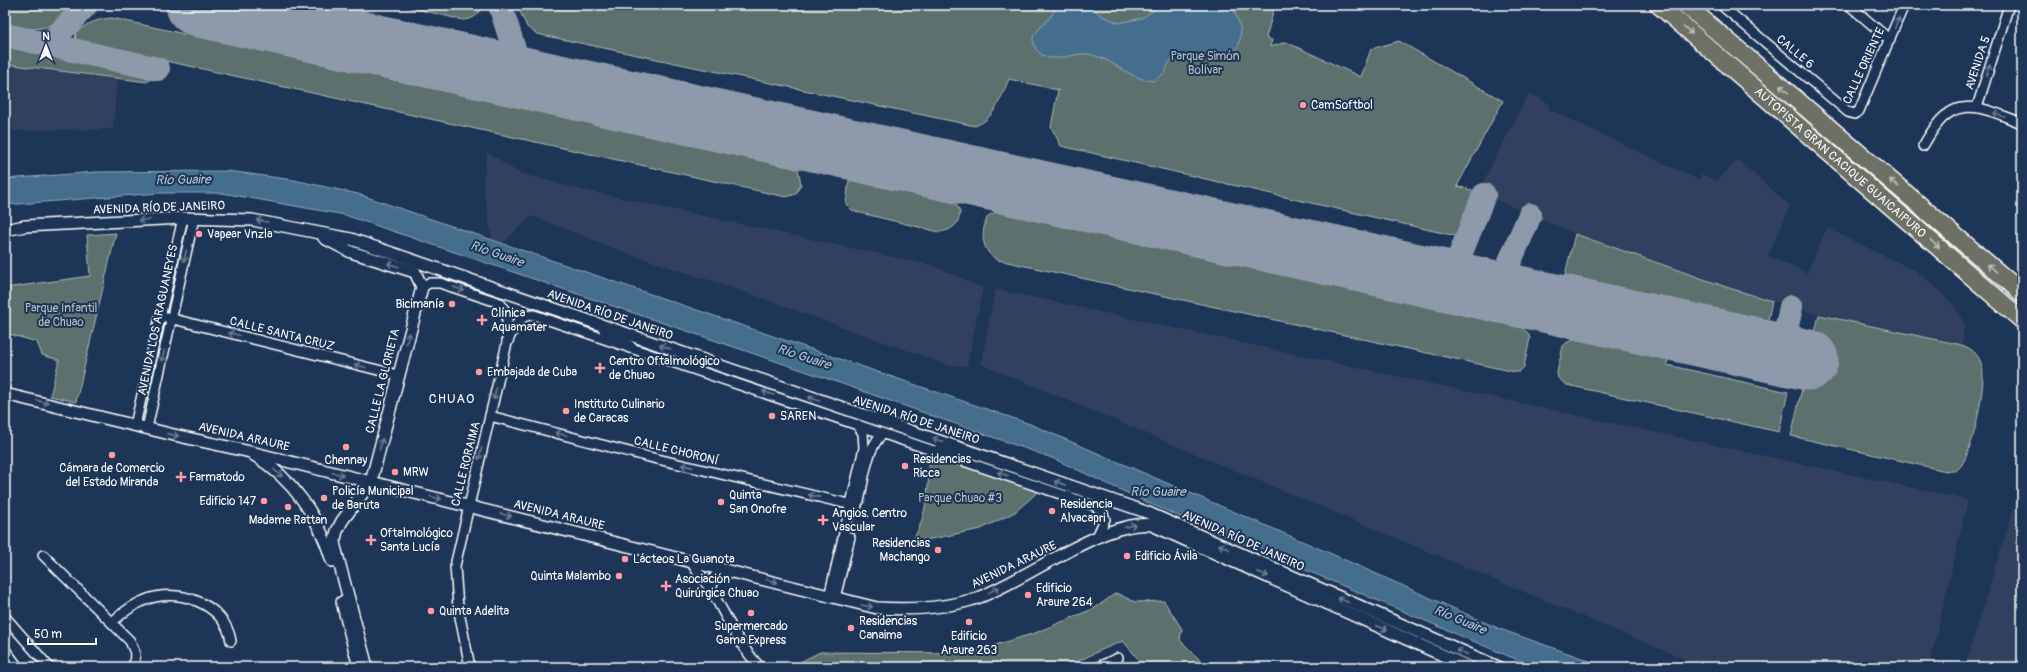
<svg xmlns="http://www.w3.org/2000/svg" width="2027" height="672" font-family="Pangolin,sans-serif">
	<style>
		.built { fill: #32415e }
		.green { fill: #5b716d; stroke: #adb8b6 }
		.water { fill: #446d8c; stroke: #8fa7ba }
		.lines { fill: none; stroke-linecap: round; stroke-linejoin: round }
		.taxiway { stroke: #8e9aab; stroke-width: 24 }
		.runway { stroke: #8e9aab; stroke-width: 61 }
		.minor-casing { stroke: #fff; stroke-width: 12 }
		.tertiary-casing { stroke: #fff; stroke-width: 14 }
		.motorway-casing { stroke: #fff; stroke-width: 20 }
		.minor { stroke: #1d3557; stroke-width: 9 }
		.tertiary { stroke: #1d3557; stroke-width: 11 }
		.motorway { stroke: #6c7065; stroke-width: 17 }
		.oneway { stroke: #6c7c92 }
		.oneway2 { stroke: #bdbfba }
		.poi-dot { fill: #ff9aa2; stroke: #1d3557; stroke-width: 1.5 }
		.labels { text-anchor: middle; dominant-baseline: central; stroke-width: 4; stroke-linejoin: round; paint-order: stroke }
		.street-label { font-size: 12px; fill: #fff; stroke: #1d3557 }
		.park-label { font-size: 12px; fill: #b5bfbd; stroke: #1d3557 }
		.poi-label { font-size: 12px; fill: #fff; stroke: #1d3557; text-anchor: start }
		.water-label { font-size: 13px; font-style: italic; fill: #b4c5d1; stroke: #1d3557 }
		.neighbourhood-label { font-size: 13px; letter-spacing: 1px; fill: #fff; stroke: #1d3557 }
	</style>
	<rect width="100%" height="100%" fill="#1d3557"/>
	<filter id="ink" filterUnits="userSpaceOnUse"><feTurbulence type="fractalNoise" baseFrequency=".025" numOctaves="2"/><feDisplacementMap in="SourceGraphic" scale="8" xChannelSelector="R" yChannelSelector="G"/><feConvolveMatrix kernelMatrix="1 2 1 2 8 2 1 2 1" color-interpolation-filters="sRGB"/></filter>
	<g filter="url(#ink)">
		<g class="built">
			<polygon points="5,64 117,79 113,129 13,131 10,98 5,98"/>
			<polygon points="1529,93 1550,104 1548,109 1699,180 1701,174 1717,181 1738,160 1790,206 1768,256 1807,273 1827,228 1916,271 1936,287 1954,306 1964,323 1962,345 1819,315 1729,288 1575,234 1478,192"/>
			<polygon points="487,152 519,173 579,189 934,266 983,288 967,366 948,365 733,288 624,252 532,216 494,251 483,184"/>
			<polygon points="995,289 1968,500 1929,667 1703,667 981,364"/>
			<polygon points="2022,482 2022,667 1965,667 2001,548"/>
		</g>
		<g class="green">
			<path d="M5 5H54L66 9C56 34 26 30 5 26Z"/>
			<path d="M399 5H484C478 14 474 20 463 20Z"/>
			<path d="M517 5H1275L1266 38 1272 40 1270 47 1286 42 1361 77 1371 49 1399 41 1503 101 1457 186 1478 192 1456 236 1061 146 1051 127 1058 90 1009 79C1001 97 995 119 975 126L537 34 527 27Z"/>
			<path d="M112 18 798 169 801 184 796 194 786 197 75 41 76 32C88 23 97 19 112 18Z"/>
			<polygon points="5,44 148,76 151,79 147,82 5,64"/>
			<path d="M849 180 955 203 960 211C960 224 952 231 939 232L857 212 852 210 846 204Z"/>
			<path d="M996 212 1522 328 1528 333 1530 338 1524 367 1519 372H1515L998 260C981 252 980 232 988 216Z"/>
			<polygon points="116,233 76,402 50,396 59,360 42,355 37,342 5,333 5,288 90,276 87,235"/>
			<polygon points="1575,234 1729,288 1772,301 1768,320 1565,275"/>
			<path d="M1819 315 1962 345C1973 349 1979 355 1982 366 1987 382 1972 459 1958 469 1955 472 1950 471 1946 471L1791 436Z"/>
			<polygon points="1575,339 1668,360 1667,365 1788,392 1779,432 1567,385 1558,378 1557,372 1563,346 1566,343"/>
			<path d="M930 451 1040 490 1015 512 981 529 911 543C929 516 928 482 930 451Z"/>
			<polygon points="1116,593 1135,602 1164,601 1182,629 1180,640 1207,667 1142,667 1139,660 1123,641 1099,651 1066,667 790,667 820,652 969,653 1035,633 1095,608"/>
		</g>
		<g class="water">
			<path d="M1058 5H1089L1102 16 1119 23 1142 18 1162 5H1230C1237 15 1242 27 1240 39 1235 72 1193 49 1173 59 1167 62 1168 67 1165 72 1163 75 1157 78 1153 81 1130 79 1115 61 1093 55 1078 50 1060 63 1044 56 1035 51 1033 45 1033 36L1051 16Z"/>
			<polygon points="228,171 294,180 358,194 1030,424 1325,551 1500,629 1607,667 1534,667 1155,506 1052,458 831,380 345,215 222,193 160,193 5,205 5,179 96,172"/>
		</g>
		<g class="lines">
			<g class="taxiway">
				<polyline points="500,5 523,77"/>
				<polyline points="5,35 158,69"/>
				<polyline points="48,45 86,5"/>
				<polyline points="1450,280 1484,195"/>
				<polyline points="1497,291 1530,215"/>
				<polyline points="1781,354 1791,307"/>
			</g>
			<polyline class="runway" points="196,5 1808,360"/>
			<defs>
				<g id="minor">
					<polyline points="1721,5 1848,112 1854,114 1859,111 1904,5"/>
					<polyline points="1849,5 1890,40"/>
					<polyline points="1977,107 2009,5"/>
					<path d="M1923 146C1929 136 1936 123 1945 116 1967 96 1999 115 2022 123"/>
					<polyline points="422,287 429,283 440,283 500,303 507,314 507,343 455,566 458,607 470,667"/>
					<polyline points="161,316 398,375"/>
					<path d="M507 343C513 331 517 314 534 315L1093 505 1102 511 1105 519 1097 537"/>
					<polyline points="490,416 653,458 857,506"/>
					<polyline points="135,425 183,218"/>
					<polyline points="147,428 194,218"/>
					<path d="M859 501C864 480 866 450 882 434"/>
					<polyline points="43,555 130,641 135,653 134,667"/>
					<path d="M691 561C697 573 705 581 712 592 727 617 739 646 760 667"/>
					<polyline points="711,590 715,576 727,570"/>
					<polyline points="829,597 864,448 863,433 857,425"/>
					<polyline points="835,598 850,537"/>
					<polyline points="5,617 49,667"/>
					<path d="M112 622C121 614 131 606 143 601 176 586 225 603 231 641"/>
					<polyline points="5,650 18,667"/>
					<polyline points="1098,667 1118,658"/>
				</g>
				<g id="tertiary">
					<polyline points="5,230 25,226 183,218 252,220 351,239 1146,512 1498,667"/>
					<polyline points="324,238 351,252 415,272 422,287 371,482 342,521 337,531 334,543 367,667"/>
					<polyline points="605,331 630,347"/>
					<path d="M5 394 174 435 246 451 877 608C910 610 945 609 977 598 1025 581 1104 519 1152 525L1469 667"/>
					<polyline points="937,451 963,454"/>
					<path d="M254 455C293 479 319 517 332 561"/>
					<polyline points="342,602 359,667"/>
				</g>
				<g id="motorway">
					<path id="s1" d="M1659 5 2022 320"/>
					<polyline points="1686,5 2022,293"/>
				</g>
			</defs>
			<use href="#minor" class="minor-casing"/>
			<use href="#tertiary" class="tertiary-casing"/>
			<use href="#motorway" class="motorway-casing"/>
			<use href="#minor" class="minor"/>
			<use href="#tertiary" class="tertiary"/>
			<use href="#motorway" class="motorway"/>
		</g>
		<defs><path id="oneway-shaft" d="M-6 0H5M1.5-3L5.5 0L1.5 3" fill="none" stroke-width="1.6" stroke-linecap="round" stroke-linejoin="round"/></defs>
		<g class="oneway">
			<use href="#oneway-shaft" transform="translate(1897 23) rotate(-67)"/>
			<use href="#oneway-shaft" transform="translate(1988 70) rotate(-72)"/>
			<use href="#oneway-shaft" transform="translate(1999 115) rotate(-161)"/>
			<use href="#oneway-shaft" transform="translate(144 220) rotate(177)"/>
			<use href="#oneway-shaft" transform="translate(262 221) rotate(-171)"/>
			<use href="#oneway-shaft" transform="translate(185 256) rotate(103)"/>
			<use href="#oneway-shaft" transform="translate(393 265) rotate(-163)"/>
			<use href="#oneway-shaft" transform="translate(459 289) rotate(19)"/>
			<use href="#oneway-shaft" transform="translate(234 334) rotate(-166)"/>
			<use href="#oneway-shaft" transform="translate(408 338) rotate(-75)"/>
			<use href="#oneway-shaft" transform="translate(665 347) rotate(-161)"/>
			<use href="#oneway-shaft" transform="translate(163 356) rotate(102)"/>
			<use href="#oneway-shaft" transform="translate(360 366) rotate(-166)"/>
			<use href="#oneway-shaft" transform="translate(768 393) rotate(-161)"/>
			<use href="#oneway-shaft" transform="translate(495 394) rotate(103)"/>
			<use href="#oneway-shaft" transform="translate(814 399) rotate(-160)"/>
			<use href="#oneway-shaft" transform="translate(43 402) rotate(13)"/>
			<use href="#oneway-shaft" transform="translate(561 434) rotate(-166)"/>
			<use href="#oneway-shaft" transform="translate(173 435) rotate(13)"/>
			<use href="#oneway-shaft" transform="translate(938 440) rotate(-162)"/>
			<use href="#oneway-shaft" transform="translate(381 444) rotate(-76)"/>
			<use href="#oneway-shaft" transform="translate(480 454) rotate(104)"/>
			<use href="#oneway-shaft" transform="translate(687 466) rotate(-167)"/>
			<use href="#oneway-shaft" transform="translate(278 473) rotate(40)"/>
			<use href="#oneway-shaft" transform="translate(338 474) rotate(14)"/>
			<use href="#oneway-shaft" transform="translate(1003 474) rotate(-161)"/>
			<use href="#oneway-shaft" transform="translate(1060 483) rotate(-161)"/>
			<use href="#oneway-shaft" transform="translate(814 496) rotate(-167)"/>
			<use href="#oneway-shaft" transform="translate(436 498) rotate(14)"/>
			<use href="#oneway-shaft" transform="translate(506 515) rotate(14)"/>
			<use href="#oneway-shaft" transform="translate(1130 526) rotate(-15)"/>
			<use href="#oneway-shaft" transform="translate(1224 547) rotate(-156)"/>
			<use href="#oneway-shaft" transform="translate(1263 574) rotate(24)"/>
			<use href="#oneway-shaft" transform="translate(772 581) rotate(15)"/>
			<use href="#oneway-shaft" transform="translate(994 590) rotate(-26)"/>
			<use href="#oneway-shaft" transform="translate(1343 600) rotate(-156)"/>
			<use href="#oneway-shaft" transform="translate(867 606) rotate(12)"/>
			<use href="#oneway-shaft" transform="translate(1382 628) rotate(24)"/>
			<use href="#oneway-shaft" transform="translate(1462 652) rotate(-157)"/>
		</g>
		<g class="oneway2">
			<use href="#oneway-shaft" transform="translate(1688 30) rotate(41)"/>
			<use href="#oneway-shaft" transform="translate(1784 89) rotate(-140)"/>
			<use href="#oneway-shaft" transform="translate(1894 183) rotate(-139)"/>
			<use href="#oneway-shaft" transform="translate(1935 244) rotate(41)"/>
			<use href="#oneway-shaft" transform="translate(1992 268) rotate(-139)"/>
		</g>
	</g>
	<g class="poi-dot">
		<circle cx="1303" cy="105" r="4"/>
		<circle cx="199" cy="234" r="4"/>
		<circle cx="452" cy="304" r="4"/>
		<path d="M480 314h4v4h4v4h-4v4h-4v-4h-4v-4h4z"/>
		<path d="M598 362h4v4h4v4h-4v4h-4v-4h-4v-4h4z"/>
		<circle cx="479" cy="372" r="4"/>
		<circle cx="566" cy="411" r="4"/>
		<circle cx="772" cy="416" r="4"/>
		<circle cx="346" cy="447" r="4"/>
		<circle cx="112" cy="455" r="4"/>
		<circle cx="905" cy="466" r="4"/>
		<circle cx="395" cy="472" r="4"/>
		<path d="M179 471h4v4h4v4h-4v4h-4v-4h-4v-4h4z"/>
		<circle cx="324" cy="498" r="4"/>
		<circle cx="264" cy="501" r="4"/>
		<circle cx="721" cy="502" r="4"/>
		<circle cx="288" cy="507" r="4"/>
		<circle cx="1052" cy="511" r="4"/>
		<path d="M821 514h4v4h4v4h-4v4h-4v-4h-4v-4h4z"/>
		<path d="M369 534h4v4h4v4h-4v4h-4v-4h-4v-4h4z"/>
		<circle cx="938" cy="550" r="4"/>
		<circle cx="1127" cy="556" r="4"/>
		<circle cx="625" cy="559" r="4"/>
		<circle cx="619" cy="576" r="4"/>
		<path d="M664 580h4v4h4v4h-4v4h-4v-4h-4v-4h4z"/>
		<circle cx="1028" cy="595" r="4"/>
		<circle cx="431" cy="611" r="4"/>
		<circle cx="751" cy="613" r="4"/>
		<circle cx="969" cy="622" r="4"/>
		<circle cx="851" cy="628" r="4"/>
	</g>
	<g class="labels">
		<g class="street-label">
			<text transform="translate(1795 52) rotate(40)">CALLE 6</text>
			<text transform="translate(1978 63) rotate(-72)">AVENIDA 5</text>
			<text transform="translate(1864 66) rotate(-65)">CALLE ORIENTE</text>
			<text stroke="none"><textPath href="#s1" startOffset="240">AUTOPISTA GRAN CACIQUE GUAICAIPURO</textPath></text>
			<text transform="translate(159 208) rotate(-2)">AVENIDA RÍO DE JANEIRO</text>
			<text transform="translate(610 315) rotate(19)">AVENIDA RÍO DE JANEIRO</text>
			<text transform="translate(158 320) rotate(-78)">AVENIDA LOS ARAGUANEYES</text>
			<text transform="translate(282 334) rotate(14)">CALLE SANTA CRUZ</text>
			<text transform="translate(383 381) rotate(-76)">CALLE LA GLORIETA</text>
			<text transform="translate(916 420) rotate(18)">AVENIDA RÍO DE JANEIRO</text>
			<text transform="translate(244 437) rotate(13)">AVENIDA ARAURE</text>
			<text transform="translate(676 451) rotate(14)">CALLE CHORONÍ</text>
			<text transform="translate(466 464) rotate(-76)">CALLE RORAIMA</text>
			<text transform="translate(559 515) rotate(14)">AVENIDA ARAURE</text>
			<text transform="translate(1243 541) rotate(24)">AVENIDA RÍO DE JANEIRO</text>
			<text transform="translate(1014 565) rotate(-26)">AVENIDA ARAURE</text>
		</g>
		<g class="park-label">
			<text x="1205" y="56">Parque Simón<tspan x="1205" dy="14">Bolívar</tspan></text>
			<text x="61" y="308">Parque Infantil<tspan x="61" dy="14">de Chuao</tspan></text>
			<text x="960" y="498">Parque Chuao #3</text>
		</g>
		<g class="poi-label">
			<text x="1311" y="105">CamSoftbol</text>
			<text x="207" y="234">Vapear Vnzla</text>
			<text x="444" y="304" text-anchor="end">Bicimanía</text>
			<text x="491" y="313">Clínica<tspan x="491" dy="14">Aquamater</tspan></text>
			<text x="609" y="361">Centro Oftalmológico<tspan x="609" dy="14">de Chuao</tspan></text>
			<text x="487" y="372">Embajada de Cuba</text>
			<text x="574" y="404">Instituto Culinario<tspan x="574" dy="14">de Caracas</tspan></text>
			<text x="780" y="416">SAREN</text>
			<text x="913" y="459">Residencias<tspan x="913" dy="14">Ricca</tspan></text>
			<text x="346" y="460" text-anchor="middle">Chennay</text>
			<text x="112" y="468" text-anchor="middle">Cámara de Comercio<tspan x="112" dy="14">del Estado Miranda</tspan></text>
			<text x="403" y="472">MRW</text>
			<text x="189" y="477">Farmatodo</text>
			<text x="332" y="491">Policía Municipal<tspan x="332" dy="14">de Baruta</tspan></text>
			<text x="729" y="495">Quinta<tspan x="729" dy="14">San Onofre</tspan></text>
			<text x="256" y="501" text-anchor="end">Edificio 147</text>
			<text x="1060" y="504">Residencia<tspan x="1060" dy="14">Alvacapri</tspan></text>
			<text x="832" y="513">Angios. Centro<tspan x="832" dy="14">Vascular</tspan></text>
			<text x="288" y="520" text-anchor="middle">Madame Rattan</text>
			<text x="380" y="533">Oftalmológico<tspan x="380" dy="14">Santa Lucía</tspan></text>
			<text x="930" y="543" text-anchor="end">Residencias<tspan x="930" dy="14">Machango</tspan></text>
			<text x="1135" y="556">Edificio Ávila</text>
			<text x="633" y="559">Lácteos La Guanota</text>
			<text x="611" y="576" text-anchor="end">Quinta Malambo</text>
			<text x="675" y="579">Asociación<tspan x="675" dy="14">Quirúrgica Chuao</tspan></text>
			<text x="1036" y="588">Edificio<tspan x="1036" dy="14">Araure 264</tspan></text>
			<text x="439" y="611">Quinta Adelita</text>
			<text x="859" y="621">Residencias<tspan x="859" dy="14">Canaima</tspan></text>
			<text x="751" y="626" text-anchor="middle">Supermercado<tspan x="751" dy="14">Gama Express</tspan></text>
			<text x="969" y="636" text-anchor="middle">Edificio<tspan x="969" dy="14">Araure 263</tspan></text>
		</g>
		<g class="water-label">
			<text transform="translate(183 180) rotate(-1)">Río Guaire</text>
			<text transform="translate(497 254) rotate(19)">Río Guaire</text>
			<text transform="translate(804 357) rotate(18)">Río Guaire</text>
			<text x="1158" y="492">Río Guaire</text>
			<text transform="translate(1460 620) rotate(23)">Río Guaire</text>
		</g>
		<g class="neighbourhood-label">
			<text x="452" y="399">CHUAO</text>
		</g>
	</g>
	<rect width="2027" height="672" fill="none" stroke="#1d3557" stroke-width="20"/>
	<rect x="10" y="10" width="2007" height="652" fill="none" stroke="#fff" stroke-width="1.5" filter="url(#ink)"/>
	<g transform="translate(46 46)" stroke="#1d3557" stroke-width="3" paint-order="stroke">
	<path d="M0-3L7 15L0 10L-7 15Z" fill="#ffffff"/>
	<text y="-6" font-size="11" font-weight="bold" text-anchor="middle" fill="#ffffff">N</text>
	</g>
	<path d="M28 638v6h68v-6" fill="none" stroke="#ffffff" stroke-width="2"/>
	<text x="34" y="638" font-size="12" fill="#ffffff" stroke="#1d3557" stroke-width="3" paint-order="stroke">50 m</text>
</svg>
